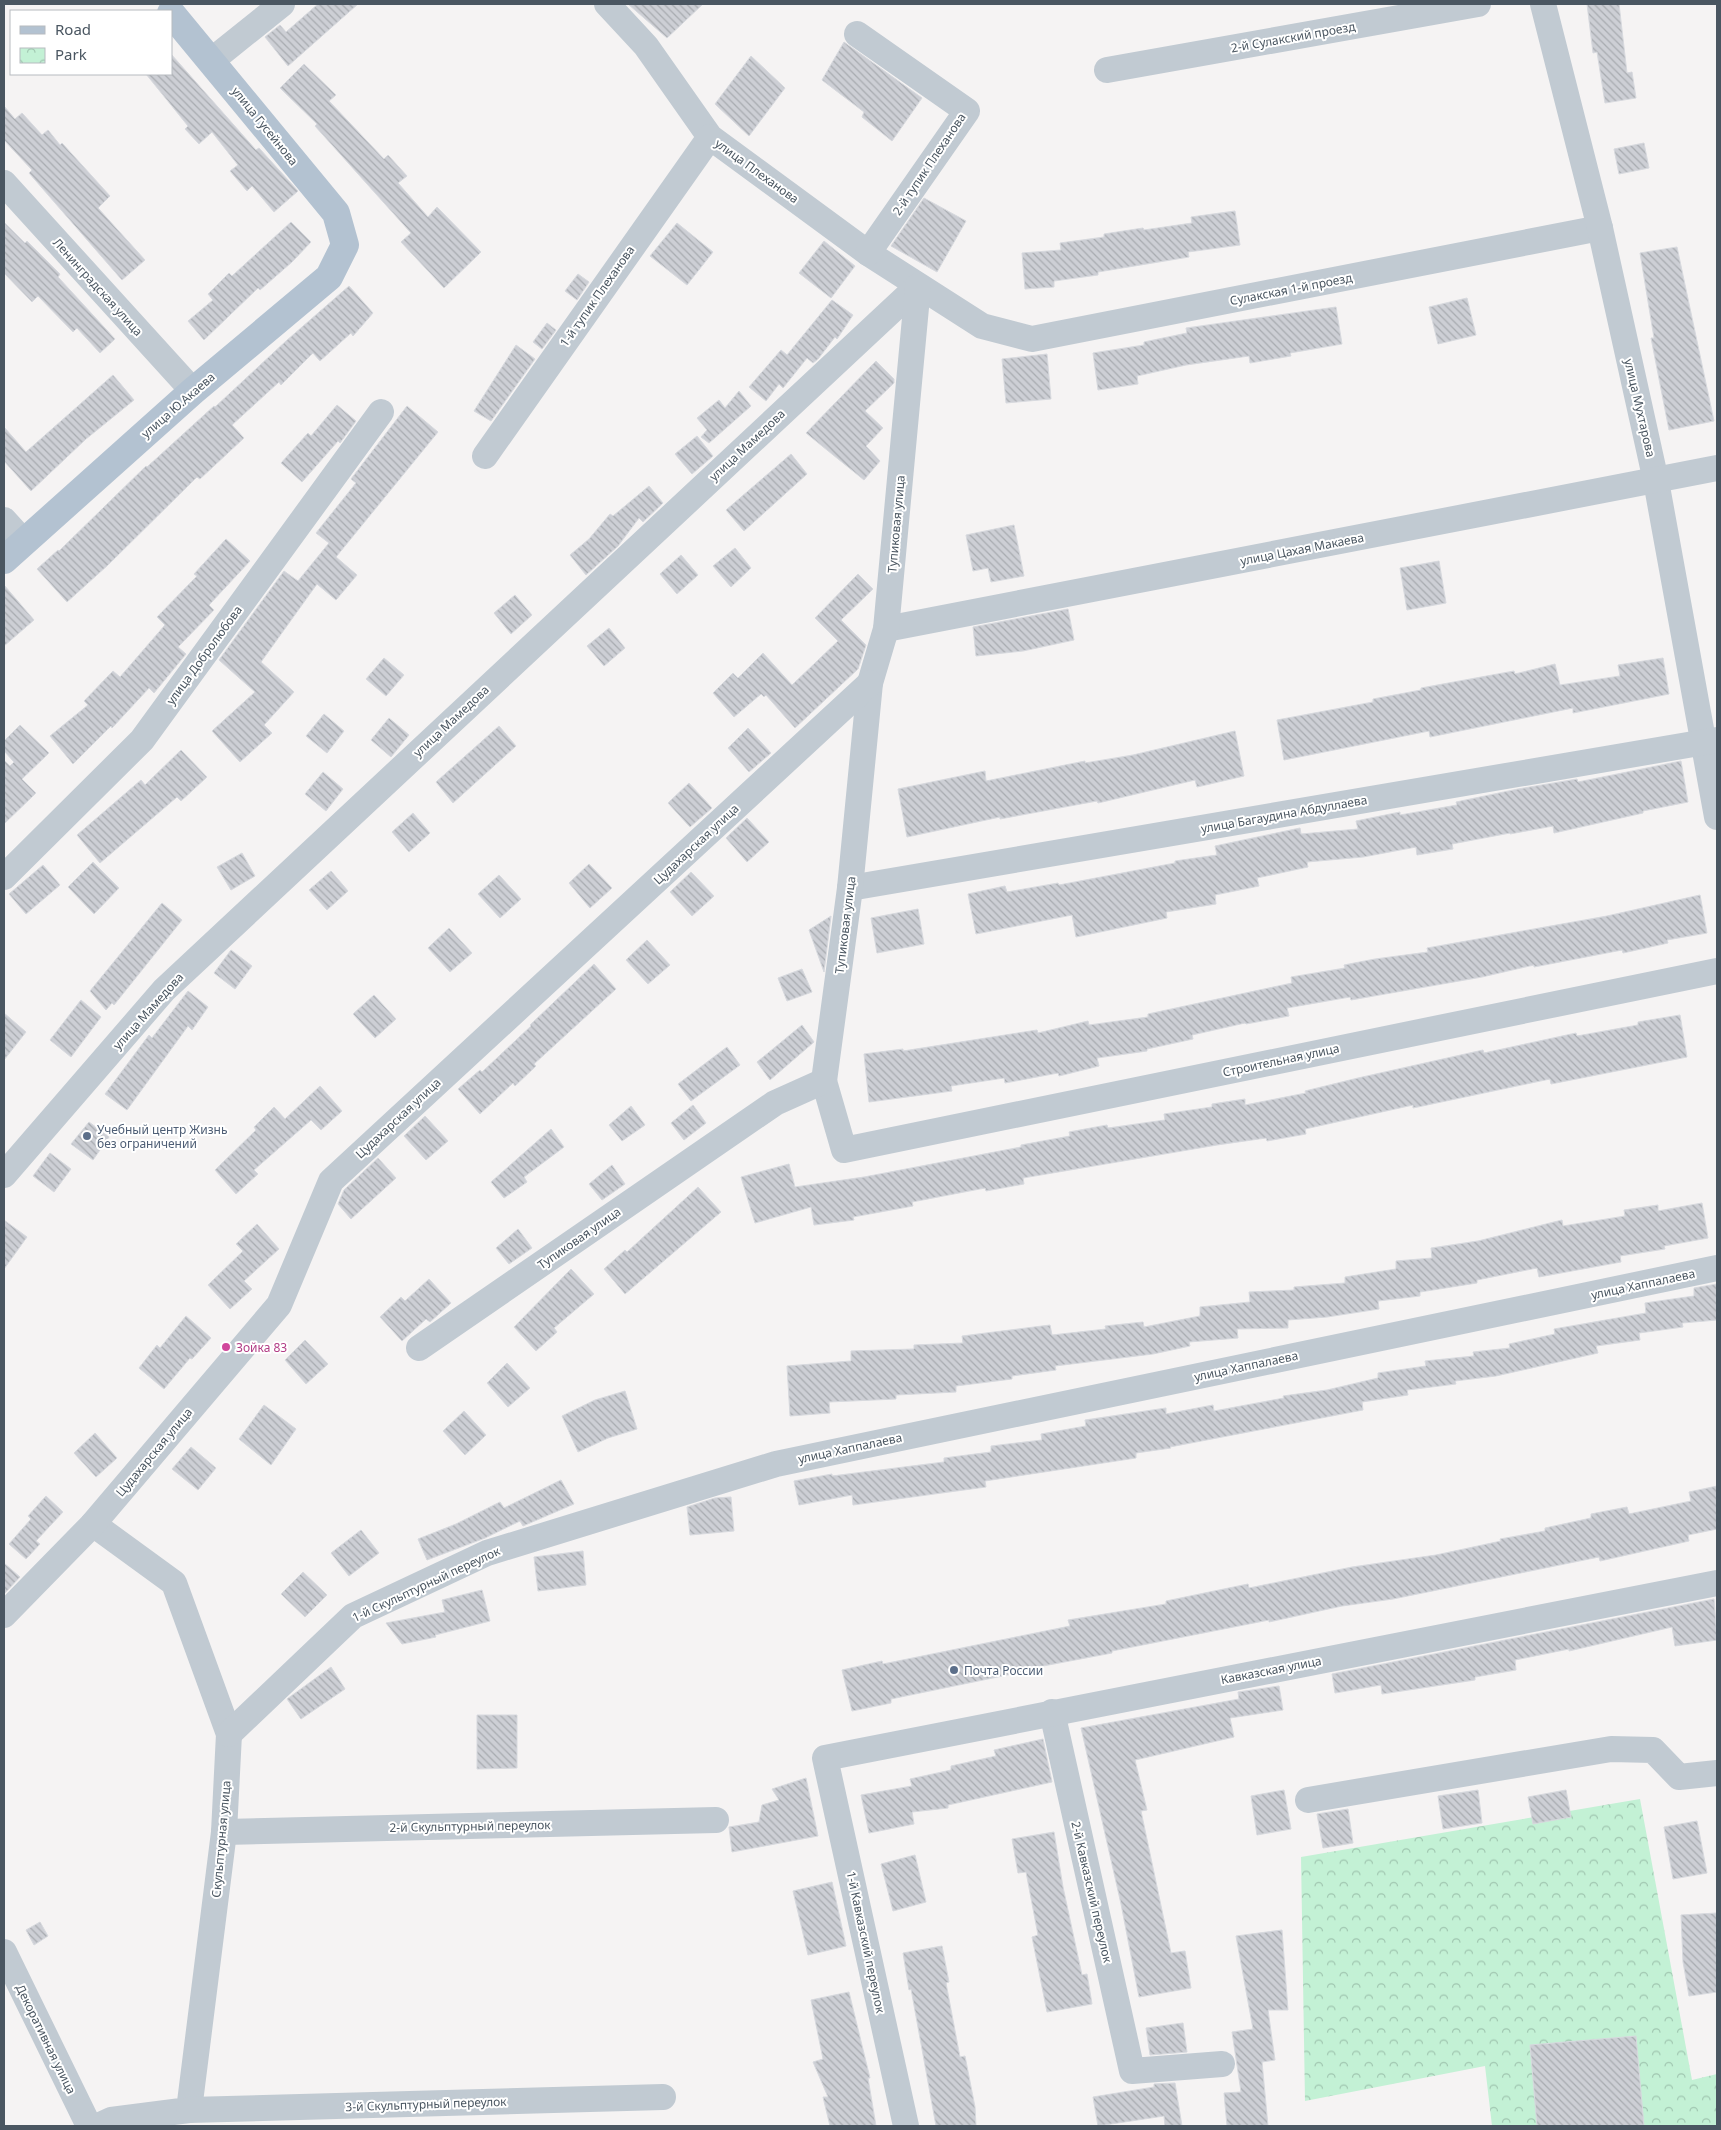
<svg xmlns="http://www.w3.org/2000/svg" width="1721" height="2130" font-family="'Noto Sans',sans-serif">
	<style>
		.park { fill: url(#park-crowns) }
		.building { fill: url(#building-back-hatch); stroke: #d7d9de }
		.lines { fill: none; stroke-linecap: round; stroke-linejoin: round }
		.minor { stroke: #c1cad2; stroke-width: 26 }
		.major { stroke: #b3c2d1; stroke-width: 28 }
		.service-dot { fill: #5c6f8a; stroke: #fff; stroke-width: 2 }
		.hotel-dot { fill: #d1479c; stroke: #fff; stroke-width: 2 }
		.labels { text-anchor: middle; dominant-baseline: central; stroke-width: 4; stroke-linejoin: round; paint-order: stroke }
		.street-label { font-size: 12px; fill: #4a5661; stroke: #fff }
		.service-label { font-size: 12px; fill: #4e5e75; stroke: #fff; text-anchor: start }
		.hotel-label { font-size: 12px; fill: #b23c85; stroke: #fff; text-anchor: start }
	</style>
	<defs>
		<pattern id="park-crowns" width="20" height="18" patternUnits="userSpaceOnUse" patternTransform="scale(1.25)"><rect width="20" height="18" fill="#c3f1d5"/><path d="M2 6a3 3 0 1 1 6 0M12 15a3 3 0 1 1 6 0" fill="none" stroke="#a0c6b0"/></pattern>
		<pattern id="building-back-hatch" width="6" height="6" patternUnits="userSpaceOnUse" patternTransform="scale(1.25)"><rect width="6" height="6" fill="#cdcfd5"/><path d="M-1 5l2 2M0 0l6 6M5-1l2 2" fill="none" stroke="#a8abb0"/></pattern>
	</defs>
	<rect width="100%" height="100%" fill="#f5f3f3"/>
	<polygon class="park" points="1640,1799 1692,2080 1717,2074 1717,2126 1492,2126 1485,2066 1305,2101 1301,1857"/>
	<g class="building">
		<polygon points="318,4 358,4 288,66 265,37 280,25 286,32"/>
		<polygon points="628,4 703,4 667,38"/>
		<polygon points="1587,4 1619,4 1627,73 1632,72 1636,98 1605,103 1597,52 1593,53"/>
		<polygon points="844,42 922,98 892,141 862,117 864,112 822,80"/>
		<polygon points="171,54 256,150 259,148 298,191 274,212 252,186 247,191 230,171 238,165 212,132 199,144 185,129 188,126 146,74 171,74"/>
		<polygon points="751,56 785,88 749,136 715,104"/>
		<polygon points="304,64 336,95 329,101 384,159 388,155 407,176 398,183 428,217 437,207 481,252 444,288 401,242 411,233 315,126 317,124 280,88"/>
		<polygon points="4,106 15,119 22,113 42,135 48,130 60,145 62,143 110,196 98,208 145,260 122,280 29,173 32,170 4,140"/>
		<polygon points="1644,143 1649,168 1619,174 1614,149"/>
		<polygon points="924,198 966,221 937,272 891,246"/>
		<polygon points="1235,211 1240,245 1188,252 1189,257 1098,272 1098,275 1054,281 1054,287 1025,289 1022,253 1061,250 1060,243 1104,237 1104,234 1143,228 1144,230 1192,223 1191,217"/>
		<polygon points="4,222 25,243 27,241 60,274 58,277 115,339 100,353 77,328 73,332 38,296 32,302 4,273"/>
		<polygon points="291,222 311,242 292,262 260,290 258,288 204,340 188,321 213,300 208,294 229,273 232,276"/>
		<polygon points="677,223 713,252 687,285 650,256"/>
		<polygon points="824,241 855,266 831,298 799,273"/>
		<polygon points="1677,247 1714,421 1669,430 1651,338 1654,338 1640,253"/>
		<polygon points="578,274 589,282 577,300 565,291"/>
		<polygon points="349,286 373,313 353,336 351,333 320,361 313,353 281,385 279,382 232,425 244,438 200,479 197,477 108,565 67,602 37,569 58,550 59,551 146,466 147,467 214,406 215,407 286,341"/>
		<polygon points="1467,298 1476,335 1438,344 1429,307"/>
		<polygon points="832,300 853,315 837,339 835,337 818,359 813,363 807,358 783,388 779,384 766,401 749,387 781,350 787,355"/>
		<polygon points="1336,307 1342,344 1290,353 1291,356 1250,363 1249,356 1186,365 1137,376 1138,384 1098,390 1093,353 1144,345 1144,342 1187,333 1186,328"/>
		<polygon points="547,323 556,330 542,349 533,342"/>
		<polygon points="516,345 535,359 491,421 474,411"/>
		<polygon points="1047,354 1051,399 1006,403 1002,359"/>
		<polygon points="876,361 894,379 894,383 865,411 883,428 866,446 880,461 864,480 806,433"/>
		<polygon points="113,375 134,400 86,439 31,491 4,461 4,427 26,452"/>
		<polygon points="739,391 751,406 709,443 701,437 707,430 697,418 719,400 725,408"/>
		<polygon points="337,405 356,421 340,443 338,441 302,482 281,463 308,433 311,436"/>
		<polygon points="407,406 438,432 336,557 357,575 336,600 317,584 261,662 294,692 264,725 272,733 240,762 212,731 255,692 219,660 284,571 298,581 329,543 316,533 356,483 351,479"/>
		<polygon points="697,436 713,456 692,474 675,454"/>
		<polygon points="791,454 807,474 744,531 726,510"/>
		<polygon points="649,486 663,503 643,522 639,518 618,546 586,575 570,555 589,539 610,514 613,516"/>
		<polygon points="1014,525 1024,576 991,582 988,568 973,571 966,535"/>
		<polygon points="226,539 250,561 209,605 214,610 178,647 186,654 154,693 149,688 112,728 111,726 73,764 50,736 88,705 84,701 113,671 120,677 165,625 157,617 197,576 194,574"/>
		<polygon points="735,548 751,568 731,587 713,566"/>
		<polygon points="681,555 698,575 677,594 660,574"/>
		<polygon points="1439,561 1446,603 1407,610 1400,568"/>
		<polygon points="858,574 873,589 841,620 866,645 858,669 795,728 766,695 764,697 761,694 734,717 713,693 733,673 738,678 763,653 792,685 838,641 815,618"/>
		<polygon points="4,585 34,620 4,646"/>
		<polygon points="515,595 532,615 511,634 494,613"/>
		<polygon points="1068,609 1074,640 1023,651 976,656 973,627"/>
		<polygon points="609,628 625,648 604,666 587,646"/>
		<polygon points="384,658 404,675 386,696 366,679"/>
		<polygon points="1663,658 1669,694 1573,713 1573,708 1430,737 1429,731 1284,760 1277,720 1373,702 1373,699 1421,690 1421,688 1514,671 1515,674 1555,664 1560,685 1620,676 1618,665"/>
		<polygon points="324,714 344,731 327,753 306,736"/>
		<polygon points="389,718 409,735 391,757 371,740"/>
		<polygon points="20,725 49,753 22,779 36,793 4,824 4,760 10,766 14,762 4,751 4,741"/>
		<polygon points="499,726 516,746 453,803 436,782"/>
		<polygon points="748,728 771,753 749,772 728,748"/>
		<polygon points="1235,731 1244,776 1197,787 1195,780 1098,803 1097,801 1000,819 1000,817 907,837 898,789 985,771 986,781 1085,761 1085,763 1133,755"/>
		<polygon points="181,750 207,777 181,801 177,797 100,863 77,835 141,780 145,785"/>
		<polygon points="1681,761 1688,802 1643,811 1643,813 1554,833 1553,826 1510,834 1510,833 1452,844 1453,849 1417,855 1416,847 1363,857 1307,862 1308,867 1257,878 1259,886 1215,895 1216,904 1166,912 1167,918 1076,937 1072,915 976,934 968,894 1005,886 1007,892 1058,883 1059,885 1175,863 1175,861 1217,855 1215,846 1300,828 1301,834 1358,829 1356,821 1400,812 1400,815 1457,805 1456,802 1518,789 1577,779 1578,782"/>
		<polygon points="323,772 343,789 326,811 305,794"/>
		<polygon points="689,783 712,808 690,827 668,803"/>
		<polygon points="413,813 430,833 409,852 392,832"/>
		<polygon points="747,818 769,842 747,862 726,838"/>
		<polygon points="242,853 255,876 231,890 217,867"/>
		<polygon points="93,862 119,888 94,914 68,887"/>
		<polygon points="589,864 612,888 590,908 569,883"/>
		<polygon points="43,865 60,885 26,914 9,894"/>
		<polygon points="331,871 348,891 327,910 309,890"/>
		<polygon points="691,872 714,896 692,916 670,892"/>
		<polygon points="499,875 521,899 500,918 478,894"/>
		<polygon points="1700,895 1707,933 1667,940 1668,943 1623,953 1622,950 1534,967 1534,965 1482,977 1351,1000 1350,997 1287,1008 1289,1016 1246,1024 1245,1023 1192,1035 1193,1039 1147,1049 1147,1051 1097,1058 1099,1066 1059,1076 1058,1073 1005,1083 1004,1078 951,1086 952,1091 869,1102 864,1054 903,1049 903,1051 1037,1030 1038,1033 1088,1021 1089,1025 1148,1017 1148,1014 1292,983 1291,977 1345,968 1344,965 1375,959 1428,952 1427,948 1607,916"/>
		<polygon points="162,903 182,920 114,1005 112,1003 106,1010 90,991"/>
		<polygon points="918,909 924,944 877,953 871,918"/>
		<polygon points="831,916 824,972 809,930"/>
		<polygon points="449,928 472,953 450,972 428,948"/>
		<polygon points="647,940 670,965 648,984 626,960"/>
		<polygon points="231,950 252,966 235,989 214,973"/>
		<polygon points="594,964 616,989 534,1064 536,1066 515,1086 513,1083 480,1114 458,1089 480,1070 482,1072 531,1026 530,1025"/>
		<polygon points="802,969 812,992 787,1001 778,978"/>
		<polygon points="188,991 208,1007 192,1030 188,1026 127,1110 105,1094 149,1035 152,1038"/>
		<polygon points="374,995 396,1019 375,1038 353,1014"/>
		<polygon points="81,1000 101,1017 71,1057 50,1040"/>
		<polygon points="4,1013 26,1032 4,1060"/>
		<polygon points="1680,1015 1687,1057 1551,1084 1550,1079 1413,1108 1413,1105 1305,1129 1306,1134 1267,1141 1266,1138 1217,1145 1023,1178 1024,1184 986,1191 985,1188 912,1202 913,1206 853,1217 854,1220 814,1225 811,1207 755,1223 741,1177 789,1164 795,1187 864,1177 1021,1147 1021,1145 1070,1136 1069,1132 1107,1125 1108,1128 1165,1120 1164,1114 1212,1107 1212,1104 1245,1099 1245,1105 1306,1093 1305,1091 1358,1078 1483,1050 1484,1053 1576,1033 1577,1036 1638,1025 1638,1022"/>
		<polygon points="802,1025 814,1042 770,1080 757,1062"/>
		<polygon points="727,1047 740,1065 691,1101 678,1084"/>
		<polygon points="320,1086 342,1111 321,1130 311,1120 254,1170 258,1174 236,1194 215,1170 256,1130 254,1127 274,1107 285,1119"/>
		<polygon points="693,1105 706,1123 684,1140 671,1123"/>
		<polygon points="631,1106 645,1125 622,1141 609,1125"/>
		<polygon points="425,1116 448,1141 426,1160 404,1136"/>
		<polygon points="89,1122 109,1137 93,1160 71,1144"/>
		<polygon points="551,1129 564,1147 524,1177 527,1182 504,1198 491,1182"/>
		<polygon points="50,1153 71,1169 54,1192 33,1176"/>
		<polygon points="378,1158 396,1178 351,1219 338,1204 344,1190"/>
		<polygon points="612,1165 625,1184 602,1200 589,1184"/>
		<polygon points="698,1187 721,1212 625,1294 604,1269 625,1250 627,1252"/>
		<polygon points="1702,1203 1708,1238 1664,1246 1665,1249 1620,1256 1621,1262 1539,1277 1537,1268 1477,1280 1477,1283 1420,1292 1420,1296 1378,1301 1379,1309 1327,1317 1288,1320 1288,1328 1237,1329 1238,1338 1189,1342 1190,1346 1153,1354 1055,1366 1056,1370 1012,1376 1012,1379 956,1386 956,1392 896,1395 896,1399 829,1402 830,1413 790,1416 787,1366 851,1361 851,1351 914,1349 914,1345 963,1343 962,1336 1050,1325 1052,1335 1106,1329 1105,1326 1143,1322 1144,1327 1200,1316 1200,1307 1250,1302 1249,1292 1294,1290 1294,1287 1345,1283 1345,1277 1396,1269 1396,1261 1432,1258 1431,1248 1478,1241 1562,1220 1563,1226 1625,1216 1624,1210 1658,1205 1658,1211"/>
		<polygon points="4,1220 27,1237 4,1269"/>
		<polygon points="257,1224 279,1249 244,1281 252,1289 230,1309 208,1285 243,1251 236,1244"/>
		<polygon points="518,1229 532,1248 509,1264 496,1248"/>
		<polygon points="571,1269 594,1294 554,1328 557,1332 536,1351 514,1327"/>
		<polygon points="429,1279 451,1303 430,1322 426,1319 402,1341 380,1317 401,1297 405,1301"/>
		<polygon points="1717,1284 1717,1320 1682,1323 1683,1327 1639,1333 1640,1340 1596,1346 1598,1353 1496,1376 1455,1381 1456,1384 1407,1390 1408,1395 1362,1402 1363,1410 1170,1447 1171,1448 1136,1453 1136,1458 985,1481 986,1487 853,1505 852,1495 799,1505 794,1481 832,1474 832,1476 944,1462 944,1458 991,1452 991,1446 1042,1440 1041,1434 1086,1426 1085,1420 1166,1408 1166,1414 1213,1405 1214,1411 1284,1398 1283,1396 1327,1390 1378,1378 1378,1373 1426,1366 1425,1361 1474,1356 1473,1352 1510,1348 1509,1344 1555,1334 1554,1329 1646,1313 1645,1303 1694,1296 1694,1288"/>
		<polygon points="186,1316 211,1338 192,1359 190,1358 164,1389 139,1368 157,1345 160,1348"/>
		<polygon points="305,1340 328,1364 306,1384 285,1360"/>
		<polygon points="507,1363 530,1388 508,1407 487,1383"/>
		<polygon points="625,1391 637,1429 608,1438 578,1452 562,1416 595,1400"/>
		<polygon points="264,1405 296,1429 271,1465 239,1439"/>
		<polygon points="464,1411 486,1435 465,1455 443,1431"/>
		<polygon points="95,1433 117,1458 96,1477 74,1453"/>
		<polygon points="191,1447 216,1468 198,1490 172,1469"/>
		<polygon points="561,1480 574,1504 523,1526 520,1521 485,1538 427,1560 418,1539 456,1524 500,1502 504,1508"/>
		<polygon points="1717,1486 1717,1529 1688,1535 1689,1541 1600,1561 1599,1557 1393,1599 1342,1606 1269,1622 1269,1620 1112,1651 1112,1653 1022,1670 1022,1672 891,1699 891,1703 852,1711 842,1670 882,1661 883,1664 1070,1626 1068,1620 1166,1604 1166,1601 1248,1584 1249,1588 1352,1567 1436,1555 1501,1541 1500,1539 1545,1531 1545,1528 1591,1518 1591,1514 1627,1507 1629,1514 1691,1501 1689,1492"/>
		<polygon points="46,1496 63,1512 36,1541 40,1544 26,1559 9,1544 31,1519 28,1516"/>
		<polygon points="731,1497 734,1531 690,1535 687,1507 715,1498"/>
		<polygon points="361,1530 379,1553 349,1576 331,1553"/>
		<polygon points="583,1551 586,1585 538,1591 534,1557"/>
		<polygon points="4,1563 20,1577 4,1594"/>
		<polygon points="303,1572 327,1595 305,1617 281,1594"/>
		<polygon points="482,1590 490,1621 435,1635 436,1637 402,1644 386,1623 445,1612 442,1600"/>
		<polygon points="1714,1599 1717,1640 1675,1646 1672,1627 1569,1651 1569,1649 1515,1660 1516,1670 1475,1677 1475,1680 1382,1694 1381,1685 1335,1693 1332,1674"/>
		<polygon points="331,1667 345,1689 301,1719 287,1699"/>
		<polygon points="1279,1686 1283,1710 1230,1718 1234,1737 1135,1760 1147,1810 1141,1811 1171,1953 1185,1951 1191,1988 1139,1997 1121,1904 1081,1728 1239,1699 1238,1692"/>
		<polygon points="477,1715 517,1715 517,1768 477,1769"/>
		<polygon points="1043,1739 1052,1782 948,1805 948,1808 912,1812 914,1824 869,1833 861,1795 912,1786 910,1779 951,1770 951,1766 996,1756 994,1750"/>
		<polygon points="806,1778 818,1836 732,1852 729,1827 759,1822 762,1805 779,1800 772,1789"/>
		<polygon points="1284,1790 1291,1829 1257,1835 1251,1796"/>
		<polygon points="1478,1790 1482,1823 1443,1829 1438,1796"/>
		<polygon points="1566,1790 1571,1817 1533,1824 1528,1797"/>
		<polygon points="1348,1809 1353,1843 1323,1848 1317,1814"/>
		<polygon points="1697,1821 1707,1873 1673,1879 1664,1827"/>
		<polygon points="1054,1832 1063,1887 1082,1975 1087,1974 1092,2004 1047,2012 1032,1937 1038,1935 1026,1872 1018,1873 1012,1839"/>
		<polygon points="915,1855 926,1902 893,1911 881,1864"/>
		<polygon points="832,1882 846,1946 808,1955 793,1891"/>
		<polygon points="1717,1913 1717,1992 1689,1996 1683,1962 1681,1915"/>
		<polygon points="40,1922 48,1936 34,1945 26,1930"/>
		<polygon points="1282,1930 1288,2010 1268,2010 1275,2060 1262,2062 1268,2126 1227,2126 1224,2093 1241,2092 1232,2032 1253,2029 1236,1936"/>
		<polygon points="942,1946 949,1982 946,1983 960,2057 965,2056 975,2107 976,2126 936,2126 911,1989 909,1990 903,1953"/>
		<polygon points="849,1992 870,2078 868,2078 876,2126 830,2126 823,2097 828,2097 813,2062 823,2059 811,2000"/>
		<polygon points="1183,2023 1187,2052 1150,2055 1146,2028"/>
		<polygon points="1636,2036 1644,2126 1537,2126 1530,2045"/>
		<polygon points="1175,2083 1182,2126 1165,2126 1164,2116 1098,2126 1093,2097 1154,2087 1154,2084"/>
	</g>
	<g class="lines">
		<g class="minor">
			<polyline points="607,4 646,46 710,137 868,253 982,326 1032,339 1600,228"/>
			<polyline points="1543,4 1600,228 1656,481 1717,817"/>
			<polyline points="857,34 967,111 868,253"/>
			<polyline points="211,61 282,4"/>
			<polyline points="1107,70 1478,4"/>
			<polyline points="4,183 193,391"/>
			<polyline points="485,456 710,137"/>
			<polyline points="4,520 24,542"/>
			<polyline points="886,629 1717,468"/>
			<polyline points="4,877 142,740 381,412"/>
			<polyline points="850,888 1717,740"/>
			<polyline points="824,1081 844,1150 1717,971"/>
			<polyline points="4,1175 164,990 918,286"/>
			<polyline points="419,1348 775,1103 824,1081 850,888 870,683 886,629 918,286"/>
			<polyline points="93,1524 174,1583 229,1734 224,1832 189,2110 111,2120 98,2126"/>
			<polyline points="4,1615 93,1524 279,1305 331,1181 870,683"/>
			<polyline points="1052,1712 1132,2071 1222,2064"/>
			<polyline points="229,1734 353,1616 487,1553 776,1464 1717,1268"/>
			<polyline points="1308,1800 1611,1749 1653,1750 1679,1777 1717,1773"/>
			<polyline points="224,1832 716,1820"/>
			<polyline points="4,1952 89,2126"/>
			<polyline points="189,2110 663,2097"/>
			<polyline points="906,2126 825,1758 1717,1583"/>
		</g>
		<polyline class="major" points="4,560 193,391 329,277 345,245 336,213 171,13"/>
	</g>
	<g class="service-dot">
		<circle cx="87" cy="1136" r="5"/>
		<circle cx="954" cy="1670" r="5"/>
	</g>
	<circle class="hotel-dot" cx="226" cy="1347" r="5"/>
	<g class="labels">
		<g class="street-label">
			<text transform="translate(1293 37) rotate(-10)">2-й Сулакский проезд</text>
			<text transform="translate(265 126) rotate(51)">улица Гусейнова</text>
			<text transform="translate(929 164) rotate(-56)">2-й тупик Плеханова</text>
			<text transform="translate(757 171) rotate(36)">улица Плеханова</text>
			<text transform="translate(98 287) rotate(48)">Ленинградская улица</text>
			<text transform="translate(1291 289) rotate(-11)">Сулакская 1-й проезд</text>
			<text transform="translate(597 296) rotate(-55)">1-й тупик Плеханова</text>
			<text transform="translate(178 405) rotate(-41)">улица Ю.Акаева</text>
			<text transform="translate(1640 408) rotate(77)">улица Мухтарова</text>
			<text transform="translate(747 445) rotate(-43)">улица Мамедова</text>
			<text transform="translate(896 524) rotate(-85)">Тупиковая улица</text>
			<text transform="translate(1302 549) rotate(-11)">улица Цахая Макаева</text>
			<text transform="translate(204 655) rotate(-54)">улица Добролюбова</text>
			<text transform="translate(451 721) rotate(-43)">улица Мамедова</text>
			<text transform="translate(1284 814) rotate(-10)">улица Багаудина Абдуллаева</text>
			<text transform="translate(696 844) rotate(-43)">Цудахарская улица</text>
			<text transform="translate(845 925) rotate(-83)">Тупиковая улица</text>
			<text transform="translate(148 1011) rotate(-48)">улица Мамедова</text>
			<text transform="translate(1281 1060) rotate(-12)">Строительная улица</text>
			<text transform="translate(398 1118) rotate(-43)">Цудахарская улица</text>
			<text transform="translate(579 1238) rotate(-35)">Тупиковая улица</text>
			<text transform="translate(1643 1284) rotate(-12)">улица Хаппалаева</text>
			<text transform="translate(1246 1366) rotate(-12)">улица Хаппалаева</text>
			<text transform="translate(850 1448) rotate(-12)">улица Хаппалаева</text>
			<text transform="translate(154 1452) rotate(-50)">Цудахарская улица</text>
			<text transform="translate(426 1584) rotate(-25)">1-й Скульптурный переулок</text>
			<text transform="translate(1271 1670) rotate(-11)">Кавказская улица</text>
			<text transform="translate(470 1826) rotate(-1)">2-й Скульптурный переулок</text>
			<text transform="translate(221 1839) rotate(-85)">Скульптурная улица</text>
			<text transform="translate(1092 1892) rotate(77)">2-й Кавказский переулок</text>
			<text transform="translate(866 1942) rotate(78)">1-й Кавказский переулок</text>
			<text transform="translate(46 2039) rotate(64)">Декоративная улица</text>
			<text transform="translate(426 2104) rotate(-2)">3-й Скульптурный переулок</text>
		</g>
		<g class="service-label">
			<text x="97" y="1129">Учебный центр Жизнь<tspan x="97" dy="14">без ограничений</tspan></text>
			<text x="964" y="1670">Почта России</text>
		</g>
		<g class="hotel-label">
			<text x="236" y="1347">Зойка 83</text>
		</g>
	</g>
	<rect width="1721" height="2130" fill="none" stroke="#4a5661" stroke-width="10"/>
	<rect x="10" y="10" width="162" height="65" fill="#ffffff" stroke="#b7bbc0"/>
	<rect x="20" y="26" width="25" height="8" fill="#b3c2d1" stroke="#b7bbc0"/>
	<text x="55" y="35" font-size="15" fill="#4a5661">Road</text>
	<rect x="20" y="48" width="25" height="15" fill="url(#park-crowns)" stroke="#b7bbc0"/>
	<text x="55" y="60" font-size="15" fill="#4a5661">Park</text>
</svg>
